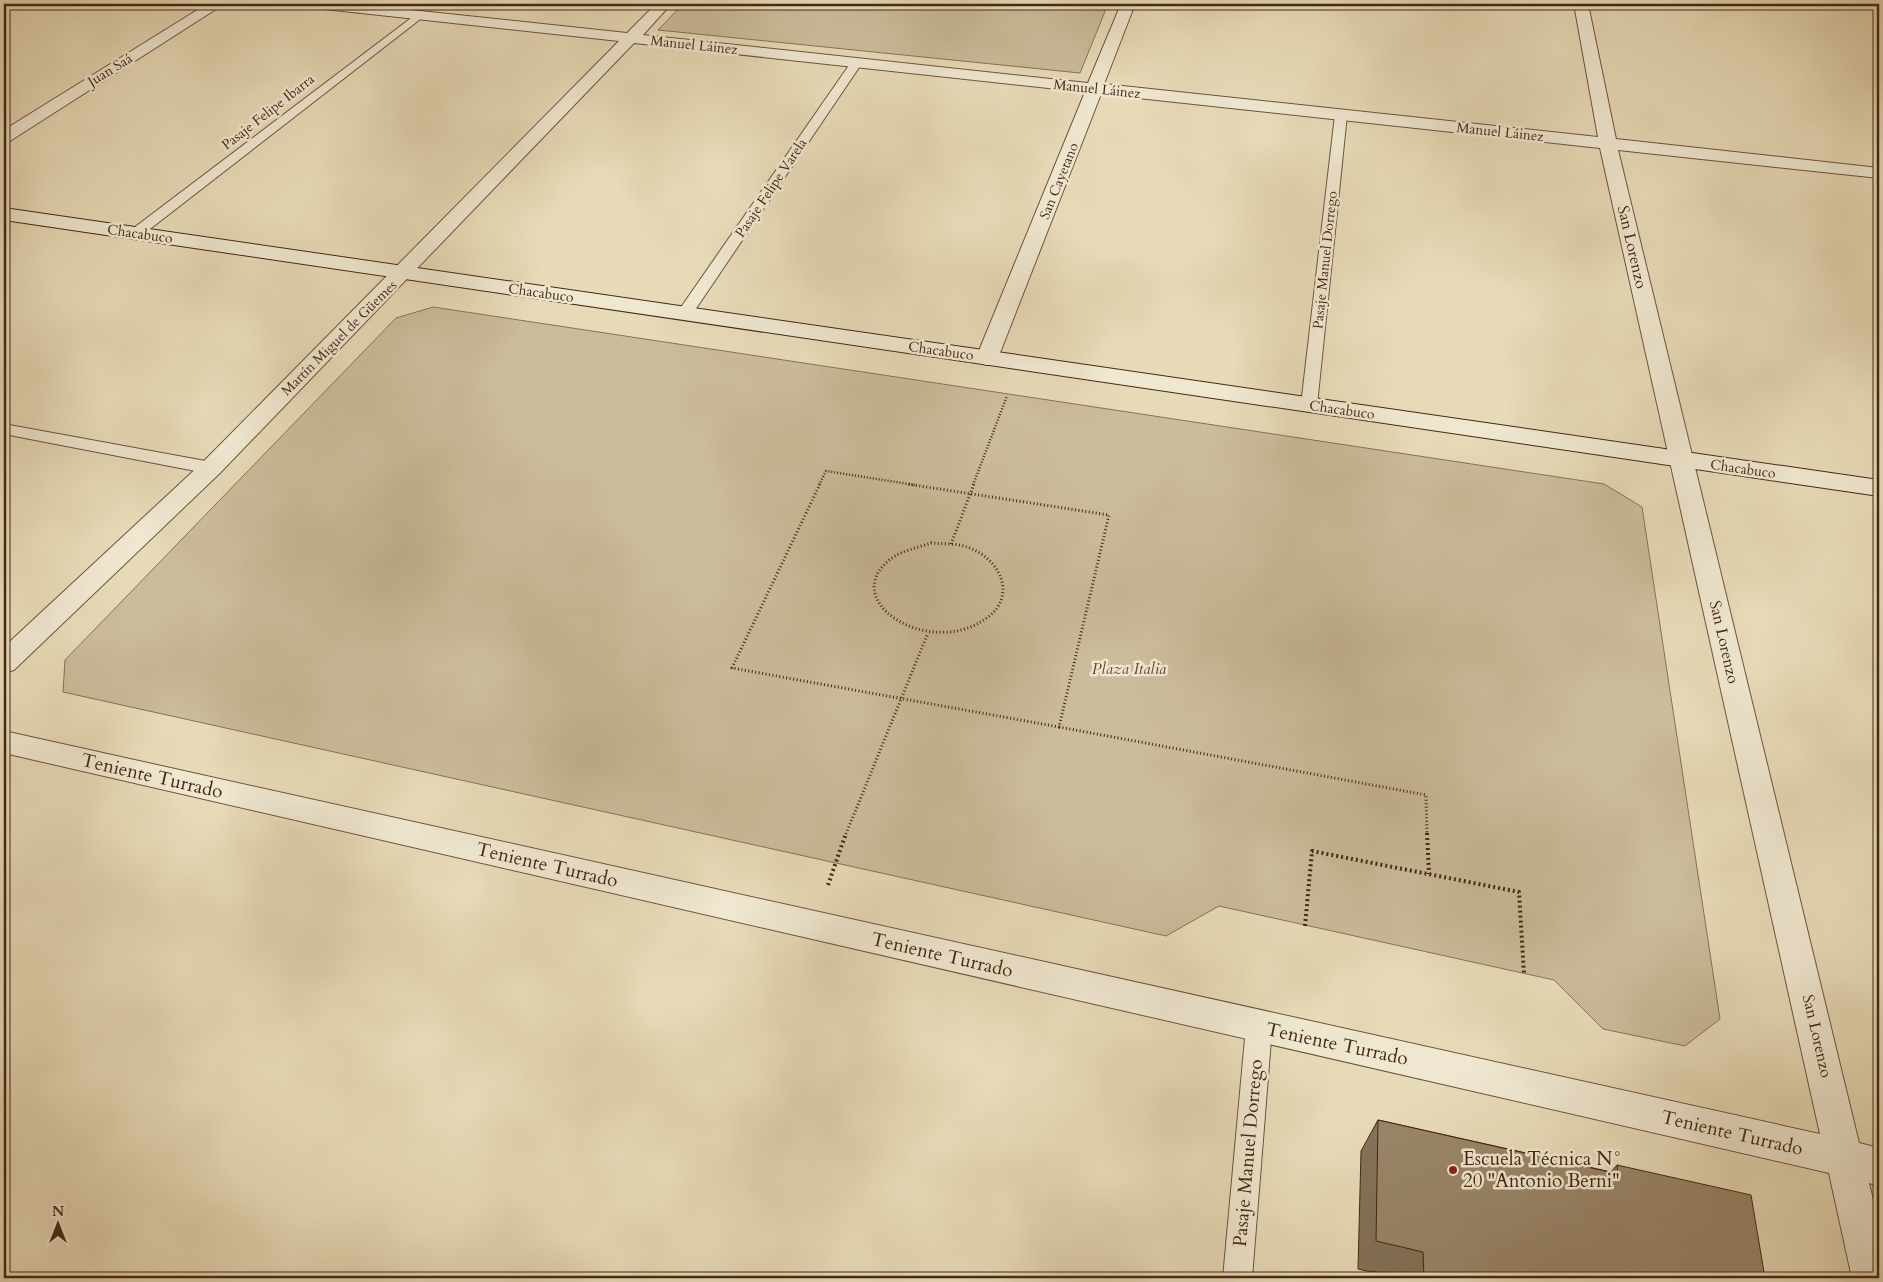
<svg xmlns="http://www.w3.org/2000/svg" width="1883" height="1282" font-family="Cardo,serif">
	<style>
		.green { fill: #cbbc9b; stroke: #887258 }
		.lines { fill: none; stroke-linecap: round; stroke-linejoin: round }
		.service-casing { stroke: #6e543d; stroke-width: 2 }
		.minor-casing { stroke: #6e543d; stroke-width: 2 }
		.secondary-casing { stroke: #452814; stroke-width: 2 }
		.path-far2 { stroke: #452814; stroke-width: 2.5; stroke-dasharray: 1 2; stroke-linecap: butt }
		.path-far1 { stroke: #452814; stroke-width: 3; stroke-dasharray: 1 2.5; stroke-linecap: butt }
		.path { stroke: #452814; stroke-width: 4; stroke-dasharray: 2 3; stroke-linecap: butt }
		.service { fill: #efe7d0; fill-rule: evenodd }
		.minor { fill: #efe7d0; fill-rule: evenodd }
		.secondary { fill: #efe7d0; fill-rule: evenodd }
		.wall { fill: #84725a; stroke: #452814 }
		.building { fill: #998569; stroke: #452814 }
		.poi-dot { fill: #8f2418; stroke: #efe7d0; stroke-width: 2 }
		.labels { text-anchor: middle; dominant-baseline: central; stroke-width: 5; stroke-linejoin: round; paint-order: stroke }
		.far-street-label { font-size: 14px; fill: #452814; stroke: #efe7d0 }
		.street-label { font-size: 16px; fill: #452814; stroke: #efe7d0 }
		.park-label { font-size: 16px; font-style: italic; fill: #60462f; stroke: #efe7d0 }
		.near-street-label { font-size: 19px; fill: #452814; stroke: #efe7d0 }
		.near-poi-label { font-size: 19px; fill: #452814; stroke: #efe7d0; text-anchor: start }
	</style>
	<rect width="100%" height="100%" fill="#e7dab7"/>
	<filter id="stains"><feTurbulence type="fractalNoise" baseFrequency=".004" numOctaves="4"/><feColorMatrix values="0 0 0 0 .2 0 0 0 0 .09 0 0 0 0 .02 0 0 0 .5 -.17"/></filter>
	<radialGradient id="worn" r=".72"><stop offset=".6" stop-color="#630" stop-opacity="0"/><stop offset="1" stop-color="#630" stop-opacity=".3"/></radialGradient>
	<g class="green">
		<polygon points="683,4 1108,4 1080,73 658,30"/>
		<polygon points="433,307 1604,484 1642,507 1720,1019 1685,1046 1603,1029 1554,980 1219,906 1166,936 63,692 65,660 396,318"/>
	</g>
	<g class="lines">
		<defs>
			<g id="service">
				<polygon points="419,12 423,13 423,17 141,236 131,236 129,233 131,230"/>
				<polygon points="856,59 862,63 693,313 685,318 680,316 677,313 852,61"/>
				<polygon points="1341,111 1347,115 1317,405 1315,409 1303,409 1301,405 1335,115"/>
				<polygon points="4,424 211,462 217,464 220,468 217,472 211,474 4,434"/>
				<polygon points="1259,1015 1268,1019 1272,1027 1252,1278 1223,1278 1246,1027 1250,1019"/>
			</g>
			<g id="minor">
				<polygon points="207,4 224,4 10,141 4,142 4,130"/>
				<polygon points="308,4 354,4 627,33 656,4 671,4 643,35 1088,83 1121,4 1135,4 1104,84 1598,137 1574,4 1588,4 1616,139 1879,168 1879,178 1618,150 1859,1143 1879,1148 1879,1186 1869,1183 1879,1225 1879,1278 1852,1278 1829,1173 4,753 4,731 1820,1134 1600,148 1101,94 998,358 995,363 987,365 979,363 976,358 1085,92 634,43 220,473 14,670 4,673 4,647 202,463 619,41 315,8 310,7"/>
			</g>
			<polygon id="secondary" points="4,208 1879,480 1879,496 4,220"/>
		</defs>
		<use href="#service" class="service-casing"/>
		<use href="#minor" class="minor-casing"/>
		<use href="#secondary" class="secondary-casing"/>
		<g class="path-far2">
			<polyline points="819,485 826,471 915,485"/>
			<polyline points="973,485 1007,396"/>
		</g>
		<g class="path-far1">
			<polyline points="820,484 732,668 1059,727 1109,515 907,484"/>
			<path d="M931 543C944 544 960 543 972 549 1001 561 1016 596 988 617 930 662 831 598 895 556 905 550 920 547 931 543Z"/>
			<polyline points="951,544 974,484"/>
			<polyline points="1059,727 1426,795 1427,834"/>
			<polyline points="846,834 928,633"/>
		</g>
		<g class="path">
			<polyline points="1427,833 1429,874"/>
			<polyline points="828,885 846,833"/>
			<polyline points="1305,926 1312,851 1519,892 1524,974"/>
		</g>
		<use href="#service" class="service"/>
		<use href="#minor" class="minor"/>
		<use href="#secondary" class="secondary"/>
	</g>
	<polygon class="wall" points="1378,1120 1611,1172 1617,1165 1765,1278 1367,1278 1371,1272 1358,1269 1361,1151"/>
	<g class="building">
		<polygon points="1378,1120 1618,1174 1617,1165 1751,1195 1765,1278 1424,1278 1423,1252 1376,1241"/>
		<polygon points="1372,1271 1402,1278 1372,1278"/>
	</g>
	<circle class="poi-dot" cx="1453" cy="1170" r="5"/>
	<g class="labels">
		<g class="far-street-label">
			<text transform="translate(694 45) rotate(6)">Manuel Láinez</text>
			<text transform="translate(110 70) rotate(-32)">Juan Saá</text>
			<text transform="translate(1097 89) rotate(6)">Manuel Láinez</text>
			<text transform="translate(268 112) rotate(-38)">Pasaje Felipe Ibarra</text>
			<text transform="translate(1500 132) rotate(6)">Manuel Láinez</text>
			<text transform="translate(1059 181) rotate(-68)">San Cayetano</text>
			<text transform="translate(771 188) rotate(-56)">Pasaje Felipe Varela</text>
			<text transform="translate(140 234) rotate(8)">Chacabuco</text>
			<text transform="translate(1325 260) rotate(-84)">Pasaje Manuel Dorrego</text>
			<text transform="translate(541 293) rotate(8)">Chacabuco</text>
			<text transform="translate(339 338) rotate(-45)">Martín Miguel de Güemes</text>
			<text transform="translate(941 351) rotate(8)">Chacabuco</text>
			<text transform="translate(1342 410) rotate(8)">Chacabuco</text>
			<text transform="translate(1743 469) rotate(8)">Chacabuco</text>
		</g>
		<g class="street-label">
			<text transform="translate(1632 247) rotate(77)">San Lorenzo</text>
			<text transform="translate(1724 642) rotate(77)">San Lorenzo</text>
			<text transform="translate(1817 1036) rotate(77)">San Lorenzo</text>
		</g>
		<g class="park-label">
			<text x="1129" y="669">Plaza Italia</text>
		</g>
		<g class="near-street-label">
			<text transform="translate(152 776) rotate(13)">Teniente Turrado</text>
			<text transform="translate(547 865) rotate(13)">Teniente Turrado</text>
			<text transform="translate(942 955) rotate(13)">Teniente Turrado</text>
			<text transform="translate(1337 1044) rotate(12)">Teniente Turrado</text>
			<text transform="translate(1732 1133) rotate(13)">Teniente Turrado</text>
			<text transform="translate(1248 1153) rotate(-85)">Pasaje Manuel Dorrego</text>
		</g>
		<g class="near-poi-label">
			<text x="1463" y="1159">Escuela Técnica N°<tspan x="1463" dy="22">20 "Antonio Berni"</tspan></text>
		</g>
	</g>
	<rect width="1883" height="1282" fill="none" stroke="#e7dab7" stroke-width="20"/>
	<rect x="5" y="5" width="1873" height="1272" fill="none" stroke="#452814" stroke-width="2.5"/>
	<rect x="10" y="10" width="1863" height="1262" fill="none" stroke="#452814"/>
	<g transform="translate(58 1224)" stroke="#efe7d0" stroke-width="4" paint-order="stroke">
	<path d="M0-4L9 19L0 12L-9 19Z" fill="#452814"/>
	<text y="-8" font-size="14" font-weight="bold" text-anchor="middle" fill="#452814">N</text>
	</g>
	<rect width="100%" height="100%" filter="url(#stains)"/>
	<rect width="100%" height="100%" fill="url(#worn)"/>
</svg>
